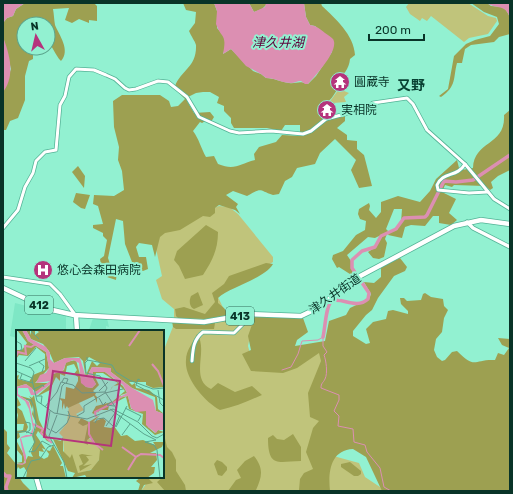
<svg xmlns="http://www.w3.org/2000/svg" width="513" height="494" font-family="Rubik,'Noto Sans JP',sans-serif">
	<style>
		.built { fill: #7ee7c5 }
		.green { fill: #c0c47b }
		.forest { fill: #9da051; fill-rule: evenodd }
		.water { fill: #dc8fb2 }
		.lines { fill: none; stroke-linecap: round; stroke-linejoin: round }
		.stream { stroke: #dc8fb2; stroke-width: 1 }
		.river { stroke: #dc8fb2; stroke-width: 3.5 }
		.secondary-casing { stroke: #53b396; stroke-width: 4.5 }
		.primary-casing { stroke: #53b396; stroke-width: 5 }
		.highway-casing { stroke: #53b396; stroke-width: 6 }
		.secondary { stroke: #fff; stroke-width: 3 }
		.primary { stroke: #fff; stroke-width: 3.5 }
		.highway { stroke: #fff; stroke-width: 4.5 }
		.labels { text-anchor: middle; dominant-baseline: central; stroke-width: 4; stroke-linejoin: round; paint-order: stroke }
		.shield { fill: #92f1d1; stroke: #326d5b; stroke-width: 1 }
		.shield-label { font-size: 11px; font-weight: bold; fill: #093428 }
		.poi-label { font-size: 12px; fill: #093428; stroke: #92f1d1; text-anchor: start }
		.street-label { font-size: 12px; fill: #093428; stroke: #92f1d1 }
		.water-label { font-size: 13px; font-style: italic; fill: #5e003a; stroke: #92f1d1 }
		.quarter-label { font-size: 14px; font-weight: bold; fill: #084032; stroke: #92f1d1 }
		.inset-river { fill: none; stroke: #dc8fb2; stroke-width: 2 }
		.inset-road { fill: none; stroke: #5ba58d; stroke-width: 1 }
		.view { fill: #b5337c; fill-opacity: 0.15; stroke: #b5337c; stroke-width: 2 }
		.inset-edge { fill: none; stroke: #093428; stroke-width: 2 }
	</style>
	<rect width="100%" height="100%" fill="#92f1d1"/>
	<g class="built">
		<polygon points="15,303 66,316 66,331 17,331 17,338 10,336"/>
		<polygon points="93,318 107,318 109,327 106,326 106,331 89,330"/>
	</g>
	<g class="green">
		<polygon points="409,3 468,3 488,16 496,18 497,21 488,34 469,38 464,42 431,16 427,21 422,18 420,21 410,14 406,7"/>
		<polygon points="339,89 349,93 344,97 346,102 333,103 324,108 326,114 322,116 319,109 328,104"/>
		<polygon points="219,206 229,207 238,214 273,257 273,262 217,295 229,320 254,316 248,346 252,361 299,359 324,351 326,454 359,463 365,477 386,491 141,491 149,480 147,477 163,477 163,367 165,347 174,324 174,309 162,299 156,280 162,276 155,244 158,231"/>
	</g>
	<g class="forest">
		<path d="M25 3H94L97 6V21L89 20V23L79 19 72 23 65 20 69 8 53 9C54 14 54 20 55 25 59 35 71 50 61 61 55 55 53 46 48 43V24H24V48H30L33 52V59L29 61 25 76V100L18 118 10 121 6 130H3V92L11 69 3 37V23L7 18 13 16 16 9Z"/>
		<path d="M183 3H214L217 11V28L225 37 226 46 223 54 231 49 253 71 261 74 266 78C274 78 281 82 289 83 297 84 298 80 308 84L316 76 332 52 333 40 315 26 310 25 306 17 304 3H321L322 6C335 18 354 35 355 55L350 59C349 70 343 74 337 82L340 86C333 95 331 102 321 106L319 112 325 120 345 114V121L337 128 347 135V140L357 141V149L364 155 372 186 359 188 351 170 356 160 335 139 320 153 315 164 297 168 292 177 285 181 279 194 273 195C258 190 263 187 247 196L233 191 226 195 238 204 236 207 240 214 235 210 219 205 215 208V213L210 217 203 216 180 230 165 233 160 237 155 257 152 245 139 243 136 247 139 257H146L148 269 143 271 138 269 132 262 125 244 123 221 116 219 108 258 111 267 117 271 116 280 107 277 102 270 100 259 104 256 107 240 103 236V233L93 228V225L103 224 98 206 93 204 94 195 114 196 124 190 122 171 118 160 119 147 114 127 113 101 122 95H160L169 101 171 107 178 106 185 99 176 90 175 86C181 70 197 67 196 45 195 41 191 36 189 31L195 23 196 12 186 10ZM203 92H210L219 97 217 103 224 106V111L231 118V123L234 128H267L281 131 285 125H300V136L282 135 276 142 259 147 254 154 255 160C239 164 235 171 218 164L214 156 206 157C201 148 199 139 193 131L200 122 202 123 207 120 211 122 214 117 210 112 194 113 187 101 188 97 196 93Z"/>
		<polygon points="249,3 266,3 266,5 262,9 254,12"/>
		<path d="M471 3H487L491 6 502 7 506 10 510 17V34L499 37 494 42 471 45 465 49 462 63H457C453 78 457 86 441 97L439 96 448 89 454 56 466 44 475 40 490 36 499 24 497 17 484 12Z"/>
		<path d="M510 110V170L498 176 491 182 493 188 490 190 485 186 454 185 452 187 445 185 442 192 456 199 449 213 457 220 451 225 439 223V216H433L425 226 411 225 405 227 402 238 388 235 390 231 397 230 401 223 402 209H394L386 229 388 231 385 239 387 243 384 257 379 259 373 258 368 252 376 247 380 240 379 236 375 238 368 237 347 255 351 261 353 276 339 267 337 268 332 259 333 255 343 251 356 235 365 230 366 221 360 219 358 214 359 209 369 203 370 206 369 210 376 218 381 212V202L398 196 420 202 430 191 436 179 457 160 459 168 462 170 473 168C474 140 506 146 504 115Z"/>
		<polygon points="78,166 85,176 84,188 72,172"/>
		<polygon points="76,193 90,195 85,209 81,208 73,202"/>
		<path d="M206 225 218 232C218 250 212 261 203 275L185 279 179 266 174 260 177 251Z"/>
		<path d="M400 258 407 267 405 271 394 276 378 298 372 310 366 315 353 331V336L366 344 370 343 366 329 373 322 386 319 388 311 393 310 408 314V311L401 304 400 298H404L407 301 421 300 423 294 425 293 431 297 443 299 444 306 448 310 444 318 442 332 436 339 434 350 437 357 442 361 445 360 452 352 457 351C476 370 473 359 495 360L498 353 504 355 509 348 502 345 498 338 510 339V491H382L366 457 353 449C330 450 328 473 330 491L299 490 300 479 304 473 313 469 306 452 313 428 319 421 310 417 308 393 321 361 319 353 297 368 283 373 251 371 242 354 251 350 248 336 255 316 303 318 308 332 297 340 295 346 325 341 329 321 346 315 350 308 369 299 371 294 364 282 374 283 381 277V267Z"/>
		<path d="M266 263 273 264C264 279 230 287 218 298V303L224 308 229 315 205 319 178 318 176 316 175 309 184 307 205 314 215 302 212 293 224 284 229 276Z"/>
		<path d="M198 292 203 305 194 309C189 307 189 300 191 296Z"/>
		<polygon points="172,321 215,323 214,329 176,329 173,327"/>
		<path d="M197 334C209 350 189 378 211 389L218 383 235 392 252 386 262 395C248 401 235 407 220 410 205 402 184 378 186 360 186 350 193 343 197 334Z"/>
		<polygon points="3,428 7,432 7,444 10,448 7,453 16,464 17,477 19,477 23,483 31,491 3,491"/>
		<polygon points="163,430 167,447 172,452 176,460 176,471 185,485 186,491 165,491 157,482 163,477"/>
		<path d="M293 434 301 447V461C279 461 268 469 268 438L273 435 277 439 284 440Z"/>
		<path d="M254 456C264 469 262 476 256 490L228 491 236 480 241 478 237 470 245 461Z"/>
		<polygon points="217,460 222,462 227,467 227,470 222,476 218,475 214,464"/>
		<polygon points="350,462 361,471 361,474 358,476 354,476 341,467 341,464"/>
		<polygon points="141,477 147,477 153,483 144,485 141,491 138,491 140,484 136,481"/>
	</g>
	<g class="water">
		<polygon points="3,3 25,3 16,9 13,16 7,18 3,23"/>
		<path d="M214 3H249L254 12 265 7 266 3H304L306 17 310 25C317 26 320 29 325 33 328 35 331 37 333 39 340 50 315 76 308 84H305L301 81C297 81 295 83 291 83 282 83 275 78 266 78L261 74 246 66 231 49 223 54C227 33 222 40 216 24L217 11Z"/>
		<path d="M487 3H510V18C505 3 497 10 487 3Z"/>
		<path d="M3 37C9 53 16 75 3 92Z"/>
	</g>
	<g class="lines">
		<g class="stream">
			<path d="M323 337V346L327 352 324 355C326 360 328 373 325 379 323 383 321 383 321 388L339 395V400L334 411 339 416 338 426 353 429 354 442 365 445 367 452 380 468 384 487 391 491"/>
			<polyline points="282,370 291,367 298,354 302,341 318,340 323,337"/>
			<polyline points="397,491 399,491"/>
		</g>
		<g class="river">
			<path d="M323 337C325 329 326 304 332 301 342 297 356 310 368 299L369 293 352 268V260L362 251 375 247 381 236 396 229 404 218 425 217 427 215 444 181 456 182 473 180 510 155"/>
			<polyline points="3,473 6,476 10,476 6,487 7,491"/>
		</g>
		<defs>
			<g id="secondary">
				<path d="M465 164C457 178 443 171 437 185L438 190 469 193 488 192"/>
				<polyline points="3,228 18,210 25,187 33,173 36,161 45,152 56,150 60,105 65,96 69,77 76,69 94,70 106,75 115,79 125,88 129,90 136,89 158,81 168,82 187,97 199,117 230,131 239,133 271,131 303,134 311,131 326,119 360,110 373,103 407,98 413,104 427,130 465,164 494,199 510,209"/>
				<polyline points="3,277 50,284 60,294 76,316"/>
				<path d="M192 361C193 349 193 340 203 332L234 333 247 320 250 314"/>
			</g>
			<polyline id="primary" points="467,222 473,228 510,247"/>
			<g id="highway">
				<polyline points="3,288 48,309 74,315 204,322 250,314 301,316 320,307 349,282 454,226 481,220 510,224"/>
				<polyline points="76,316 77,331"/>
				<polyline points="36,477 40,491"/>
			</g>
		</defs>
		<use href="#secondary" class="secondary-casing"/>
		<use href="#primary" class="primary-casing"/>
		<use href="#highway" class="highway-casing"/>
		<use href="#secondary" class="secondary"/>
		<use href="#primary" class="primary"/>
		<use href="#highway" class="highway"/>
	</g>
	<defs>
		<symbol id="temple-disc" viewBox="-11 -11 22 22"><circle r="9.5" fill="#b5337c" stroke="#92f1d1"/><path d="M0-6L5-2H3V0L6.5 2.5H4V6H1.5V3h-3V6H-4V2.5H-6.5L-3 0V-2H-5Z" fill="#fff"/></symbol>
		<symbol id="hospital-disc" viewBox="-11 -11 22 22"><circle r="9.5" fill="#b5337c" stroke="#92f1d1"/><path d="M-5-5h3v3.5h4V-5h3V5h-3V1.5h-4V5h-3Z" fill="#fff"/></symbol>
	</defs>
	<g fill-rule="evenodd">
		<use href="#temple-disc" x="329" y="71" width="22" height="22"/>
		<use href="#temple-disc" x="316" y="99" width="22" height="22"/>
		<use href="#hospital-disc" x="32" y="259" width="22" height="22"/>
	</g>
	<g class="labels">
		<g class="shield">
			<rect x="25" y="296" width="28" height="18" rx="3"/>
			<rect x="226" y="307" width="28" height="18" rx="3"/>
		</g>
		<g class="shield-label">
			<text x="39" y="305">412</text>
			<text x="240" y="316">413</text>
		</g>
		<g class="poi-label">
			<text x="354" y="82">圓蔵寺</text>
			<text x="341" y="110">実相院</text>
			<text x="57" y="270">悠心会森田病院</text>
		</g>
		<g class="street-label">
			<text transform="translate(335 294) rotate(-35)">津久井街道</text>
		</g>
		<g class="water-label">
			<text x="278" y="42">津久井湖</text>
		</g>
		<g class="quarter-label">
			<text x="411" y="85">又野</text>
		</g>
	</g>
	<g transform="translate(16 330)">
		<rect width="148" height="148" fill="#92f1d1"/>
		<path d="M63 73 68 80 60 84 64 88 63 94H73L71 107 86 118 87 124 77 139 62 144 58 133 48 123 47 107 43 103 51 93 53 75Z" fill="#c0c47b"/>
		<path d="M1 0H6L12 11 30 22 33 38 19 53H33L20 62 10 54 0 57V46L3 45 2 49 13 52 17 45 29 40V24L20 17 12 26 3 25 0 29V20H6L11 13ZM10 0H14V5L16 0H19V5L23 2 20 0H148V57L137 58 130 55V52H113L116 55 119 53 120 58 133 60 141 67 142 79 148 84 140 81 139 67 116 58 95 42V38L76 37 70 48 67 31 63 27 49 28 38 33 33 21 27 14 15 9ZM73 27 84 33 81 36 76 31 70 45 69 32ZM60 30 66 52 70 57 76 58 80 54 77 49V42H89L107 56 110 61 111 63 105 65 103 68 112 66 115 79 130 81 132 97 139 103 142 100 148 102 139 105 126 94 127 84 113 79 110 67 93 76 92 80H83L82 83 81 80 78 84 76 83 80 76 96 72 109 61 103 55 97 56 94 61 96 57 102 53 87 43H80L79 47 83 55 77 61 80 63 79 65 81 67V73L78 66 52 78 51 76 49 79 48 73 46 80V71L43 68 49 69 50 57 58 59 62 51V47L58 44 61 40 58 34 51 36 49 46 44 44V51L40 47 34 60 20 67 36 53 37 44 48 40 50 32ZM0 65 5 75 1 77 6 81 12 97 10 102 3 103 4 107 0 110 7 123 9 130 7 134 0 133 6 132V126L0 119V101L7 100 8 94H0L2 85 0 80ZM18 65 23 90 34 112 31 111 22 101 20 105 30 120 26 118 28 122 23 121V126L28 129 32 127 33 124 30 120 34 121 37 115 46 133 44 136H47L50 148H10L11 142 8 137 4 139 2 137 0 142V134H8L12 126 17 127 15 123 18 112 16 106 21 95 16 84 17 80 18 85 17 75 16 79 13 71 5 67V66L15 69 13 66 16 68ZM84 85 77 92 87 88 90 91 88 97 95 98 98 96 105 106 111 105 119 111 127 110 139 115 137 112H148L146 117 134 123H140L141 130 135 137H139L138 143 131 148H71L69 145 56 148 59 143 52 141 37 109 45 111 47 107V121L54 128 56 124 62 143 75 140 83 130 84 120 75 107 71 110 72 115 68 113 72 94 67 96 62 93 65 88 73 92ZM66 124 77 126H70L73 130 67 136 76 134 64 141 63 136 67 134 63 125Z" fill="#9da051" fill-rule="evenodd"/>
		<path d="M6 0H10L15 9 30 17 34 23V29L38 33 49 28H64L70 48 76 37 95 38V42L116 58 137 70 140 81 148 84V100H142L140 103 132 97 130 95V81L120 82 115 78 112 66 102 68 111 63 107 55 89 42H77V49L80 54 76 58 70 57 65 53 63 33 57 30 50 33 47 41 37 44 36 53 20 65H15L12 58H2V64L13 72 18 97 16 106 5 108 10 126V133L6 135 0 134 9 133 4 109 5 107 10 105H14L17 98 13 79 9 71 0 65V57L10 54 16 58 18 63 34 51 20 53 24 45 30 43 33 38 30 22 12 11Z" fill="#dc8fb2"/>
		<path class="inset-river" d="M113 16 124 0M0 27 2 22 10 24 9 16 15 17 20 14M136 34 142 41 148 56M80 87 79 82 101 71 105 66M73 92V104L78 113 87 120M17 94 27 99 25 103 36 113M106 117 120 127M112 140 120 127 125 124 144 125 148 128"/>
		<path class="inset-road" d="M14 0 23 9M0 11 5 14 6 20H4M71 27V30L82 32M72 30 69 33 70 43 84 46 91 58 89 62M9 31 20 18M23 32 28 36 26 42M82 32 96 35 100 42 113 50M0 33 15 38 18 42 16 50 21 71 38 83 71 89 97 79 122 92 136 106 141 108 148 104M13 36 29 29M0 41 16 48M6 44 4 49 17 53M113 50 137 59 148 58M124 50 122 49 120 55 148 70M46 52 48 48 52 49 50 54M18 59 27 55 28 57M142 60 144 73 148 77M83 61 92 52M89 63 107 59M20 66H26L25 74M83 68 87 75 90 72M10 69 15 70 18 77 20 94 17 105 19 112 13 122 19 121 26 111 35 116M95 72 91 75 98 76M29 77 41 62 45 52 57 55 66 63 89 62 100 78M109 78 125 86 122 91M94 79 128 104M34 81 31 98 34 100M41 84 46 56 49 53M41 85 33 106 48 132 51 148M61 86 68 82V76L89 63M9 92 14 93V100L10 103M79 93 81 89 88 88 97 96M0 95 1 103 8 101 17 104M90 96 99 83M99 97 104 85M100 97 111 76M35 100 40 103 51 93 54 86 52 81M128 104 140 110 129 112 138 115 141 120 144 148M106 105 114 94M7 148 15 131 24 129 32 117 38 115"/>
		<path class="view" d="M37 41 104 51 95 116 28 107Z"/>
		<rect width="148" height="148" class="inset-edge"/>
	</g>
	<rect width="513" height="494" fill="none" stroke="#093428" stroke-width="8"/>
	<g transform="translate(36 36) rotate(352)"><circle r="19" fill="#92f1d1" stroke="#5ba58d"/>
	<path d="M0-3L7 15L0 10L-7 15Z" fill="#b5337c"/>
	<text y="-6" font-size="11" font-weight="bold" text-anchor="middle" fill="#093428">N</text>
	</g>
	<path d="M369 34v6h55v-6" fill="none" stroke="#093428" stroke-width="2"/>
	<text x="375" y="34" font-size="12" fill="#093428" stroke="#92f1d1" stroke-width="3" paint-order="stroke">200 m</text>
</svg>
